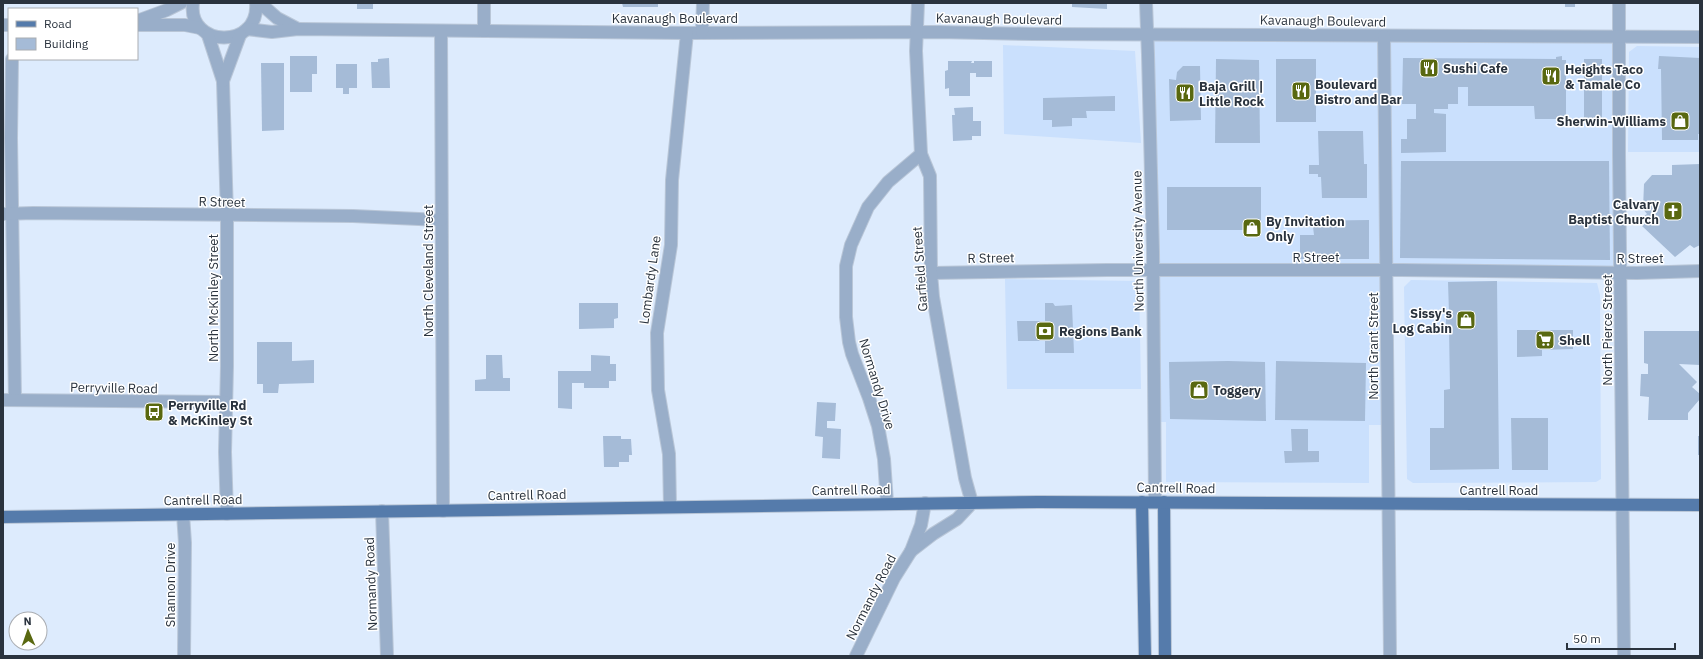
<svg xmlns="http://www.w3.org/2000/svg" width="1703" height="659" font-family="'IBM Plex Sans',sans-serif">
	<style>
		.built { fill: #cae0fd }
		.building { fill: #a5bbd7 }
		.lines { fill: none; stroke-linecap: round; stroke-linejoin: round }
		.minor-casing { stroke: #b9c6d7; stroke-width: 14 }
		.major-casing { stroke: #b9c6d7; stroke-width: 14 }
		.minor { stroke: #99aec9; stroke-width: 12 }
		.major { stroke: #557bab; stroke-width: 12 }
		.labels { text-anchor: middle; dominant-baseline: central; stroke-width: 3; stroke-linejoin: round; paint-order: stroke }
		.street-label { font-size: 13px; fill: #2a333e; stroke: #fff }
		.poi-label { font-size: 13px; font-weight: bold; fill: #2a333e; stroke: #fff; text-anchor: start }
	</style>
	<rect width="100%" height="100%" fill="#ddebfd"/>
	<g class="built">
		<polygon points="1148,34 1619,37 1620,273 1387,271 1387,425 1369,425 1369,483 1166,482 1166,422 1154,422"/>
		<polygon points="1003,45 1135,51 1141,143 1004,134"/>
		<polygon points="1637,46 1700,47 1700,152 1628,152 1629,52"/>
		<polygon points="1005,279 1139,281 1141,389 1007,389"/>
		<polygon points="1411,280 1597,283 1600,295 1601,479 1596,482 1413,483 1407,479 1404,287"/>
	</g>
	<g class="building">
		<rect x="357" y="3" width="16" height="6"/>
		<polygon points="622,3 658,3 658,7 623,7"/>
		<polygon points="1072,3 1107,3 1107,9 1072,7"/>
		<rect x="1565" y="3" width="10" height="4"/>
		<polygon points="290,56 317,56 317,74 312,74 312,92 290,92"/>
		<polygon points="1562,56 1562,60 1566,60 1566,119 1535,119 1534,106 1468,106 1468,87 1458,87 1458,104 1448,104 1448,109 1434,109 1434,113 1446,114 1446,152 1401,153 1401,139 1407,139 1407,119 1416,119 1416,104 1402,104 1403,58 1556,59 1556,57"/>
		<polygon points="1659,56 1700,58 1700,134 1698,134 1698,140 1662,140 1661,69 1658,69"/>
		<polygon points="389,58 390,88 372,88 371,62 378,62 378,59"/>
		<polygon points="1216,59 1259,60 1260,143 1215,143"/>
		<rect x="1276" y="59" width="40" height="63"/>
		<rect x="1584" y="59" width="18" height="62"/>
		<polygon points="948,61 972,61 971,63 974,63 974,61 992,61 992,77 976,77 976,73 970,73 970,96 949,96 949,88 945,89 945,71 948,70"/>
		<polygon points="261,63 284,63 284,130 262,131"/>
		<polygon points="336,64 357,64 357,88 349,88 349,94 343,94 343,88 336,88"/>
		<polygon points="1183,66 1200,66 1201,120 1170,121 1169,79 1176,80 1177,72"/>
		<polygon points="1115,96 1115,111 1086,111 1087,118 1072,118 1072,126 1052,127 1052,120 1043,120 1043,98"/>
		<polygon points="973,107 973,121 981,121 981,136 972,136 972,140 953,141 952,115 955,115 954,108"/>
		<polygon points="1318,131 1363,131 1364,164 1367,164 1367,198 1322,198 1321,177 1318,177 1318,174 1309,174 1309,165 1319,165"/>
		<polygon points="1401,161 1609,161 1610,260 1400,258"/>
		<polygon points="1700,164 1700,245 1694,248 1690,245 1675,257 1642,226 1649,220 1644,216 1647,214 1643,209 1644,184 1652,175 1672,175 1672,165"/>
		<rect x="1167" y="187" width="94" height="43"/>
		<polygon points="1369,220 1369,259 1300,259 1300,235 1314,235 1313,227 1297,227 1297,221"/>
		<polygon points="1497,281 1499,469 1430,470 1430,428 1444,428 1444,390 1450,389 1449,328 1446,328 1446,313 1449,313 1448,282"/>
		<polygon points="579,303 618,303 618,318 614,319 614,328 579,329"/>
		<polygon points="1045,303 1053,303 1055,306 1072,305 1074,353 1045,353 1045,341 1018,341 1017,321 1045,321"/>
		<polygon points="1517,330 1573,330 1573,349 1542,350 1542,356 1517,357"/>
		<polygon points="1644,331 1700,331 1700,365 1679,364 1697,382 1692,387 1700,394 1700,399 1688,413 1688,420 1648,420 1649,397 1640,396 1641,374 1648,374 1648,364 1644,363"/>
		<polygon points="257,342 292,342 292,361 314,360 314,383 279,384 278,393 263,393 263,384 257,384"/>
		<polygon points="486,355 502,355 503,378 510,378 510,391 475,391 475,380 486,379"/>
		<polygon points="591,355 610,356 610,364 616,364 616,381 609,381 609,388 584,388 584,383 572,383 572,409 558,408 558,371 591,371"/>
		<polygon points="1228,361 1265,362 1266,421 1170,419 1169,362"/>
		<polygon points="1276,361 1366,363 1365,421 1275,420"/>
		<polygon points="817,402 836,403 835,421 827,421 827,428 841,429 840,459 822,458 823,437 815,436"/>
		<polygon points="1511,418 1548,418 1548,470 1512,470"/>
		<polygon points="1291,429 1308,429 1308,451 1319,451 1319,462 1285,463 1284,451 1292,451"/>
		<polygon points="603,436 621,436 621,439 631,439 632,455 629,455 629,462 619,462 619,467 604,467"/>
		<rect x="1698" y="436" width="2" height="19"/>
	</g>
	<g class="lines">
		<defs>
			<g id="minor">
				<path d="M193 3C187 48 260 50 256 3"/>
				<polyline points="260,3 277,18 298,29"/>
				<polyline points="1146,3 1148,55 1153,252 1155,502"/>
				<polyline points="1619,3 1619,154 1624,656"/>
				<polyline points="137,21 167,10 181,3"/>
				<polyline points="3,25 9,25"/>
				<polyline points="137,25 185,25 200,28"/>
				<polyline points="247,29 272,32 298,29 687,33 938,32 1034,34 1700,37"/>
				<polyline points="441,31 443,511"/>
				<polyline points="484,31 484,3"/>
				<polyline points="702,32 703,3"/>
				<polyline points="208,35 223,81 227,216 227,366 225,452 227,514"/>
				<polyline points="1384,36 1390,656"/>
				<polyline points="12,59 11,138 15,400"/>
				<polyline points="223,81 240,35"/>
				<polyline points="3,214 33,213 353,216 441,220"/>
				<polyline points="931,273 1107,270 1402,270 1637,273 1700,271"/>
				<polyline points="3,400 225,402"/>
				<polyline points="887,503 884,459 878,426 869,398 852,354 849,342 846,317 846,266 851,245 868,207 888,182 921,154"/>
				<polyline points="670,507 669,454 658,390 657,333 671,245 672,180 687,33"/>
				<polyline points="382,511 387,656"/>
				<polyline points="183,514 185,543 184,656"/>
				<polyline points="911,551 933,534 957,519 972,503 965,478 933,297 931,273 930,176 921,154 916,51 918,3"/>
				<polyline points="856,656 894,578 911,551 921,525 925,503"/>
			</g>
			<g id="major">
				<polyline points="1142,502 1145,656"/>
				<polyline points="1164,502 1165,656"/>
				<polyline points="3,517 1038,502 1700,505"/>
			</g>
		</defs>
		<use href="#minor" class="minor-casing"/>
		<use href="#major" class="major-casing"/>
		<use href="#minor" class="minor"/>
		<use href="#major" class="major"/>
	</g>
	<defs>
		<symbol id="restaurant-square" viewBox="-11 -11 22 22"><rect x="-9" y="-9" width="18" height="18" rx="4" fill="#596810" stroke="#fff"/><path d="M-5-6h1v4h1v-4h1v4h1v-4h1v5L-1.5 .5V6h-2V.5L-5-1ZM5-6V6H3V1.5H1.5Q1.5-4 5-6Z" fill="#fff"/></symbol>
		<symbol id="shop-square" viewBox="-11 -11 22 22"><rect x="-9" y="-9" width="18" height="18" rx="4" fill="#596810" stroke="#fff"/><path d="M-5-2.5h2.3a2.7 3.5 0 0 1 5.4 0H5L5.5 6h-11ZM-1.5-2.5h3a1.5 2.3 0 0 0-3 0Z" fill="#fff"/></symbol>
		<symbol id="church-square" viewBox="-11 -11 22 22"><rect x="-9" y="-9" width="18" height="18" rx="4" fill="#596810" stroke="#fff"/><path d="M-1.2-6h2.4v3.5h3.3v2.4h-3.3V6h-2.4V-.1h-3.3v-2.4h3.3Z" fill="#fff"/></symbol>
		<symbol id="bank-square" viewBox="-11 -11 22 22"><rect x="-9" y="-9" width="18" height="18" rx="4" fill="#596810" stroke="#fff"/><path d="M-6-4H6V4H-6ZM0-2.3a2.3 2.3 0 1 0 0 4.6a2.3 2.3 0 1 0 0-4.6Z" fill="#fff"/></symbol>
		<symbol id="supermarket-square" viewBox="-11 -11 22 22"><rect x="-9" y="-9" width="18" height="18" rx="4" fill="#596810" stroke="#fff"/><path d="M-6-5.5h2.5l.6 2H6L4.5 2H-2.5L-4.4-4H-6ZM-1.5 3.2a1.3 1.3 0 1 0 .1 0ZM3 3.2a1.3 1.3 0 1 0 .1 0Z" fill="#fff"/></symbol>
		<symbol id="bus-square" viewBox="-11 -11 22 22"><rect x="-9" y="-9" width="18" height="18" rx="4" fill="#596810" stroke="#fff"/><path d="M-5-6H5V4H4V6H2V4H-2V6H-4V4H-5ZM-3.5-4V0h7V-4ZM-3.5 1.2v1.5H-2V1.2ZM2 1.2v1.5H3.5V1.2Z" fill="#fff"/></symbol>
	</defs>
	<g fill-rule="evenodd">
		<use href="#restaurant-square" x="1418" y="57" width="22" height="22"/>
		<use href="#restaurant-square" x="1540" y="65" width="22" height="22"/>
		<use href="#restaurant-square" x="1290" y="80" width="22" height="22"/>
		<use href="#restaurant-square" x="1174" y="82" width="22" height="22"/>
		<use href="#shop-square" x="1669" y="110" width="22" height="22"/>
		<use href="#church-square" x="1662" y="200" width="22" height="22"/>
		<use href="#shop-square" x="1241" y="217" width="22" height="22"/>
		<use href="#shop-square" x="1455" y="309" width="22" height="22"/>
		<use href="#bank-square" x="1034" y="320" width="22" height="22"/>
		<use href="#supermarket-square" x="1534" y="329" width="22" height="22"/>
		<use href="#shop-square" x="1188" y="379" width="22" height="22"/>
		<use href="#bus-square" x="143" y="401" width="22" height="22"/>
	</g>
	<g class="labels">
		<g class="street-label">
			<text x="675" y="18">Kavanaugh Boulevard</text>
			<text transform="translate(999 19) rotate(1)">Kavanaugh Boulevard</text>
			<text transform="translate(1323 21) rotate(1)">Kavanaugh Boulevard</text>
			<text transform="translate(222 202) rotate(1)">R Street</text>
			<text transform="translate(1138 241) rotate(-91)">North University Avenue</text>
			<text x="1316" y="257">R Street</text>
			<text transform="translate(991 258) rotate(-1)">R Street</text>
			<text x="1640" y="258">R Street</text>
			<text transform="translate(920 269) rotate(-94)">Garfield Street</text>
			<text transform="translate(428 271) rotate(-90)">North Cleveland Street</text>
			<text transform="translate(650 280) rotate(-82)">Lombardy Lane</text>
			<text transform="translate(213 298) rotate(-90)">North McKinley Street</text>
			<text transform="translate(1607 330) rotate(-90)">North Pierce Street</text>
			<text transform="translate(1373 346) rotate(-90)">North Grant Street</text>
			<text transform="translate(877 384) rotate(73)">Normandy Drive</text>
			<text transform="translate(114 388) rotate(1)">Perryville Road</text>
			<text transform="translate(1176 488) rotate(1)">Cantrell Road</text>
			<text transform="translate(851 490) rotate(-1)">Cantrell Road</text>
			<text x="1499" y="490">Cantrell Road</text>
			<text transform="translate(527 495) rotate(-1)">Cantrell Road</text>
			<text transform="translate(203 500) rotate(-1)">Cantrell Road</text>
			<text transform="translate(371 584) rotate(-92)">Normandy Road</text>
			<text transform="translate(170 585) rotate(-90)">Shannon Drive</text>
			<text transform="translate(871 597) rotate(-63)">Normandy Road</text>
		</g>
		<g class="poi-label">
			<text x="1443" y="68">Sushi Cafe</text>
			<text x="1565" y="69">Heights Taco<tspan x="1565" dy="15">&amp; Tamale Co</tspan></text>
			<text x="1315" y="84">Boulevard<tspan x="1315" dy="15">Bistro and Bar</tspan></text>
			<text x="1199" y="86">Baja Grill |<tspan x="1199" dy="15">Little Rock</tspan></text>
			<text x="1666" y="121" text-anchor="end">Sherwin-Williams</text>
			<text x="1659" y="204" text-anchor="end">Calvary<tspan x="1659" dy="15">Baptist Church</tspan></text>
			<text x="1266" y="221">By Invitation<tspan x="1266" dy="15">Only</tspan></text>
			<text x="1452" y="313" text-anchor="end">Sissy's<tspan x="1452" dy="15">Log Cabin</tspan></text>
			<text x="1059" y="331">Regions Bank</text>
			<text x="1559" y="340">Shell</text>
			<text x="1213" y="390">Toggery</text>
			<text x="168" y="405">Perryville Rd<tspan x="168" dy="15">&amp; McKinley St</tspan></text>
		</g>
	</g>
	<rect width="1703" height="659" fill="none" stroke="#2a333e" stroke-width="8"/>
	<rect x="8" y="8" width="130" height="52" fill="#ffffff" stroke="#aaadb2"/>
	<rect x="16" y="21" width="20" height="6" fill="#557bab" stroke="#aaadb2"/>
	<text x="44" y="28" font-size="12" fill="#2a333e">Road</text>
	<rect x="16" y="38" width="20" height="12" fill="#a5bbd7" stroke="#aaadb2"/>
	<text x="44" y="48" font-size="12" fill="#2a333e">Building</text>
	<g transform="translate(28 631) rotate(358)"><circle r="19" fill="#ffffff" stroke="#aaadb2"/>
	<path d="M0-3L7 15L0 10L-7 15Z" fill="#596810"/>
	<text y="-6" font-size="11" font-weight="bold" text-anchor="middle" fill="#2a333e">N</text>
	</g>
	<path d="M1567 643v6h108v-6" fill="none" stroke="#2a333e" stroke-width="2"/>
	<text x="1573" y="643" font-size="12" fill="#2a333e" stroke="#ffffff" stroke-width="3" paint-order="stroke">50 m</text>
</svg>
